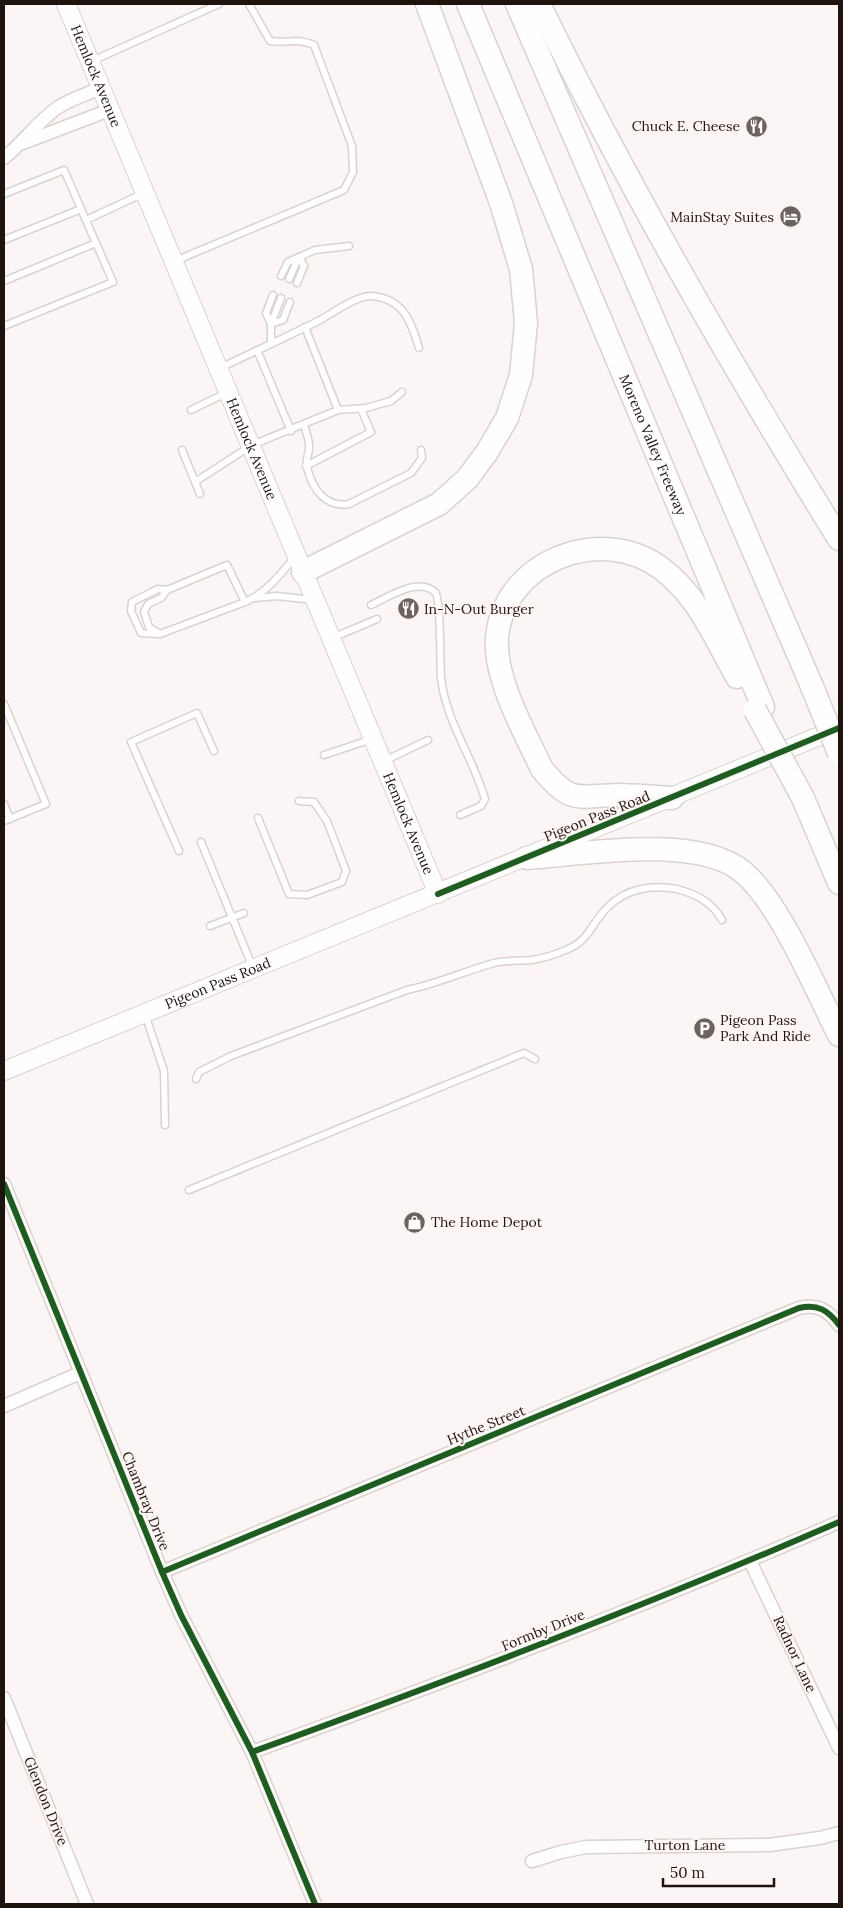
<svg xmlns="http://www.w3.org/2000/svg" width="843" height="1908" font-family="Lora,serif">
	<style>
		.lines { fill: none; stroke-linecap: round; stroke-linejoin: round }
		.lane-casing { stroke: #dad2ce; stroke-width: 9 }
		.street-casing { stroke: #dad2ce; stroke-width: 15 }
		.secondary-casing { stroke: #dad2ce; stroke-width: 20 }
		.highway-casing { stroke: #dad2ce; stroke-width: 25 }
		.lane { stroke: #fefefe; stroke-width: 6 }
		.street { stroke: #fefefe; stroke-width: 12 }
		.secondary { stroke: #fefefe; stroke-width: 18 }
		.highway { stroke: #fefefe; stroke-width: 22 }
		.highway-bridge-casing { stroke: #dad2ce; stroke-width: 25; stroke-linecap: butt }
		.highway-bridge { stroke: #fefefe; stroke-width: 22 }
		.cycleway-casing { stroke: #fdf5f3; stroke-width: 9 }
		.cycleway { stroke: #1b5e20; stroke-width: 6 }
		.labels { text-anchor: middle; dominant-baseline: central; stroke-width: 4; stroke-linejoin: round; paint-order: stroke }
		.street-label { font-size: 14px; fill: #1f130e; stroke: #fdf5f3 }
		.poi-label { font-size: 14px; fill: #1f130e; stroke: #fdf5f3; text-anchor: start }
	</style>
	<rect width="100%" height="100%" fill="#fbf6f5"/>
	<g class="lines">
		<defs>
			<g id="lane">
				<polyline points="92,61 219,4"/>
				<polyline points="4,194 64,170 113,282 4,326"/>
				<polyline points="86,220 144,193"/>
				<polyline points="4,240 81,209"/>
				<path d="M175 261 344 190 353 172 352 146 314 45C296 37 288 44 270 41L249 4"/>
				<polyline points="281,276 288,262 315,250 349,246"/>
				<polyline points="289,279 299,257"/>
				<polyline points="4,281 96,243"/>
				<polyline points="297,283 304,266 299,257"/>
				<polyline points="271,324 283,320 290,302"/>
				<polyline points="271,324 266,313 273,295"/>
				<polyline points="305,327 338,410"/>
				<polyline points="271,343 271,324 281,298"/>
				<polyline points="257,350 291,431"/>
				<path d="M220 368C253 352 287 337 320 320 333 313 357 295 372 296 404 299 411 322 419 348"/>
				<polyline points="191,410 226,393"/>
				<path d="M304 425C306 432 310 441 309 448 309 454 305 461 307 467 312 489 326 508 349 504L411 473 422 458 421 450"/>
				<polyline points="182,450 200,494"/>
				<polyline points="306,466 371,432 361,409"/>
				<polyline points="195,482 252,445 338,410 366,408 391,401 402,392"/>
				<polyline points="255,598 277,596 313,600"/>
				<path d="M245 602 160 634 149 627 144 612 148 604 161 598 167 590 227 565 245 602C266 593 280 575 294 558"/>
				<path d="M371 605C389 597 417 577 435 592 441 598 440 663 441 678 446 722 473 757 485 799L481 806 460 815"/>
				<polyline points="158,634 141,633 131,611 132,602 158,589 167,590"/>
				<polyline points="332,638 377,619"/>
				<polyline points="4,704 46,804 4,821"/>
				<polyline points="324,755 372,739"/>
				<polyline points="384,761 428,740"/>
				<polyline points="4,804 10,819"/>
				<polyline points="258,818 289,894 307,895 342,882 346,871 327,821 314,802 299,801"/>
				<polyline points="201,842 253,968"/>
				<polyline points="179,851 131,742 197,713 214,751"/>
				<polyline points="210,926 244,913"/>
				<polyline points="145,1014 164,1071 165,1125"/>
				<path d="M196 1079 199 1072 231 1056 407 990C437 984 465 971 494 963 506 960 520 961 532 960 545 958 557 954 568 949 583 943 589 932 597 920 616 892 644 883 677 889 696 894 712 902 722 920"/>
				<polyline points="189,1190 524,1053 535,1059"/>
			</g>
			<g id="street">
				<polyline points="23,143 112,109"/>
				<path d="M4 158C24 142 36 123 57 108 70 99 88 94 103 87"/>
				<polyline points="4,1184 162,1572 181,1615 252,1752 315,1904"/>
				<polyline points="4,1406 80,1373"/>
				<polyline points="750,1561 839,1748"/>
				<path d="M162 1572 799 1308C818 1304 828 1310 839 1325"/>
				<polyline points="4,1698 87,1904"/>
				<path d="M252 1752C450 1680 646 1606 839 1522"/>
				<polyline points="532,1861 561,1852 586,1847 769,1845 820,1838 839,1833"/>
			</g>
			<g id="secondary">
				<path id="s1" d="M66 4 438 894"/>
				<path id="s2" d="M4 1071 839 728"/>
			</g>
			<g id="highway">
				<path id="s3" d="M468 4 763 707"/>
				<polyline points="517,4 811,684"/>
				<path d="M539 4C629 188 731 365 839 539"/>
				<polyline points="303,572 439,504 467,479 487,452 507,418 521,375 526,323 521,269 501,203 427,4"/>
				<path d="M672 798C654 797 635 795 617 795 578 796 571 805 542 769 525 733 494 679 497 638 503 561 602 523 662 569 698 596 715 638 737 677"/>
				<polyline points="803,798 839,883"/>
				<path d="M527 858C584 854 697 834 743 872 780 903 816 990 839 1035"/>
			</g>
		</defs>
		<use href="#lane" class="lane-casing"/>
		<use href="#street" class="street-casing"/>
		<use href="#secondary" class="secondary-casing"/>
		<use href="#highway" class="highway-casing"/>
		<use href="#lane" class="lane"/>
		<use href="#street" class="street"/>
		<use href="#secondary" class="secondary"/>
		<use href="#highway" class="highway"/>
		<defs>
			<g id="highway-bridge">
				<polyline points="811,684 839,753"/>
				<polyline points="755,710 803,798"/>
			</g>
		</defs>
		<use href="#highway-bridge" class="highway-bridge-casing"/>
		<use href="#highway-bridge" class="highway-bridge"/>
		<defs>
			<g id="cycleway">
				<polyline points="438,894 839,728"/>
				<polyline points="4,1184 162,1572 181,1615 252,1752 315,1904"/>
				<path d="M162 1572 799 1308C818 1304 828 1310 839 1325"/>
				<path d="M252 1752C450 1680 646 1606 839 1522"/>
			</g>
		</defs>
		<use href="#cycleway" class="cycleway-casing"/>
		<use href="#cycleway" class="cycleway"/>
	</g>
	<defs>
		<symbol id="restaurant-disc" viewBox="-11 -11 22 22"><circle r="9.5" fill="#6c625f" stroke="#fdf5f3"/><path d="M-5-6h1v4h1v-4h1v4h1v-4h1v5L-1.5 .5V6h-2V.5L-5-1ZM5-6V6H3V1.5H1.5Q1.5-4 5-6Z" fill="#fff"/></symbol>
		<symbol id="hotel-disc" viewBox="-11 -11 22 22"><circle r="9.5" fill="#6c625f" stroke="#fdf5f3"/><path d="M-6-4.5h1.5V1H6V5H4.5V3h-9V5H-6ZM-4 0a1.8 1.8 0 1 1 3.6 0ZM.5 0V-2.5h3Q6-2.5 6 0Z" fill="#fff"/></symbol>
		<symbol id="parking-disc" viewBox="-11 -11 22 22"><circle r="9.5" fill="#6c625f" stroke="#fdf5f3"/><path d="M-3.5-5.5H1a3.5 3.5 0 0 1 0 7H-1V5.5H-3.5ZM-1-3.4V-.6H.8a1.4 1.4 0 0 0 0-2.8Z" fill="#fff"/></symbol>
		<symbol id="shop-disc" viewBox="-11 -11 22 22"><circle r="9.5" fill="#6c625f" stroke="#fdf5f3"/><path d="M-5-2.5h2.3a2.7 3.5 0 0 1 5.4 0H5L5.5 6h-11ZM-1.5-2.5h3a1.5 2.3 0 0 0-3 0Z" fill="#fff"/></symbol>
	</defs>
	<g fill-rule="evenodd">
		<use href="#restaurant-disc" x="744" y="114" width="25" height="25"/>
		<use href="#hotel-disc" x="778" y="204" width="25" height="25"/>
		<use href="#restaurant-disc" x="396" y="596" width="25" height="25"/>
		<use href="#parking-disc" x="692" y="1016" width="25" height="25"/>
		<use href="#shop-disc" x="402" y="1210" width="25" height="25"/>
	</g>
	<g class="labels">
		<g class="street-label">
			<text stroke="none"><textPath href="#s1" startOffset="78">Hemlock Avenue</textPath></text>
			<text stroke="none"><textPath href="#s3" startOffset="478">Moreno Valley Freeway</textPath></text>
			<text stroke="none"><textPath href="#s1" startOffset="482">Hemlock Avenue</textPath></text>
			<text transform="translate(597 816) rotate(-22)">Pigeon Pass Road</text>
			<text stroke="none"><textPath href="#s1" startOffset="888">Hemlock Avenue</textPath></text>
			<text stroke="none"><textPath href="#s2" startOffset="231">Pigeon Pass Road</textPath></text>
			<text transform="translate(486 1425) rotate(-22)">Hythe Street</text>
			<text transform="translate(146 1501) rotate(68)">Chambray Drive</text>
			<text transform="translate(543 1630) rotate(-22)">Formby Drive</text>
			<text transform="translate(795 1654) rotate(65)">Radnor Lane</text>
			<text transform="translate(46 1801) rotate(68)">Glendon Drive</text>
			<text x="685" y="1845">Turton Lane</text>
		</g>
		<g class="poi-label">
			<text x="740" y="126" text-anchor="end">Chuck E. Cheese</text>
			<text x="774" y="217" text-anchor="end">MainStay Suites</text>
			<text x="424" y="609">In-N-Out Burger</text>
			<text x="720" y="1020">Pigeon Pass<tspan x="720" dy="16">Park And Ride</tspan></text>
			<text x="431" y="1222">The Home Depot</text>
		</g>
	</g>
	<rect width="843" height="1908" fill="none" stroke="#1f130e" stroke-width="10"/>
	<path d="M663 1878v8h111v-8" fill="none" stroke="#1f130e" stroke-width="2.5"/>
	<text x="670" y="1878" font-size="15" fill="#1f130e" stroke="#fdf5f3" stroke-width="4" paint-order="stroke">50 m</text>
</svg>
